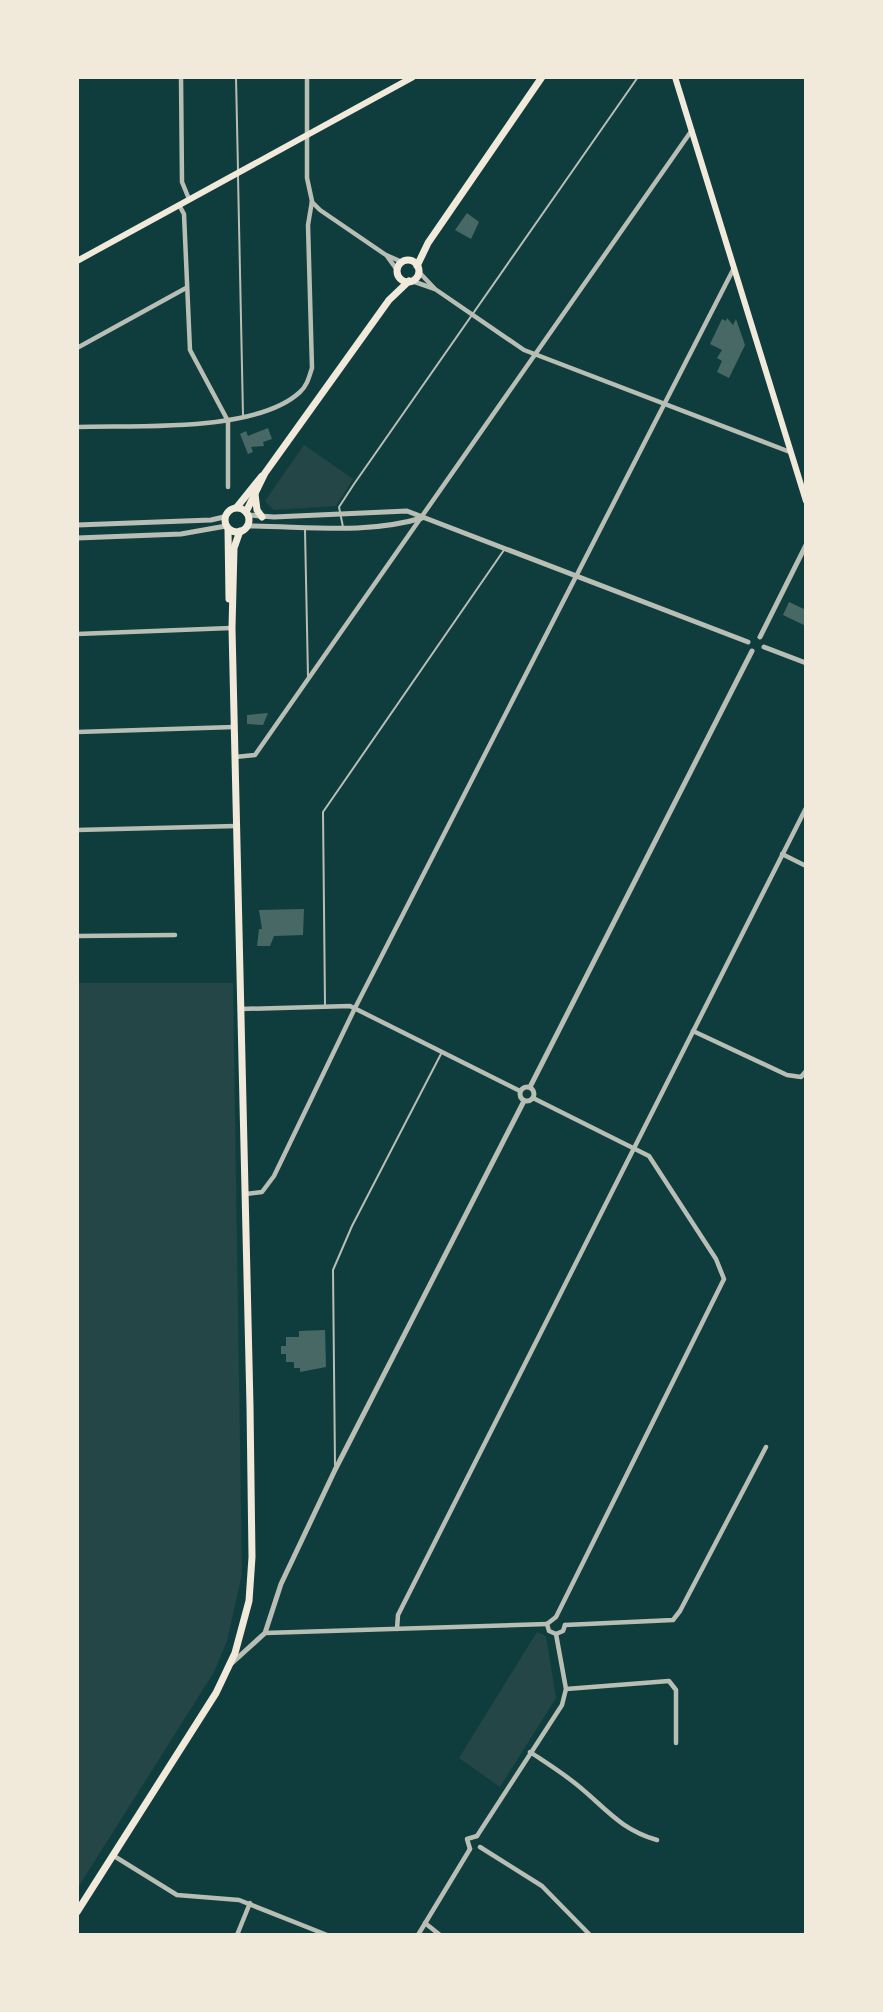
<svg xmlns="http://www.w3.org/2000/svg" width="883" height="2012" font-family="'Asap Condensed',sans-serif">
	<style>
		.green { fill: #244646 }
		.building { fill: #486865 }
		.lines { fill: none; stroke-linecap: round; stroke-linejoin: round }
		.service { stroke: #b8beb3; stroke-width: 2 }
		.minor { stroke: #b8beb3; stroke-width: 4.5 }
		.tertiary { stroke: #b8beb3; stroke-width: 5 }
		.secondary { stroke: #f1e9da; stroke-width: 6 }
		.primary { stroke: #f1e9da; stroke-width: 7 }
	</style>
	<rect width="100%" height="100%" fill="#0f3d3e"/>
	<g class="green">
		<polygon points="304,445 353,479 336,506 274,510 265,501"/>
		<polygon points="77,983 233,983 242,1574 227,1641 214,1672 77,1889"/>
		<polygon points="537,1632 546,1636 556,1698 500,1787 459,1758"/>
	</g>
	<g class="building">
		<polygon points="467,213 479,222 471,239 455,230"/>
		<polygon points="727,318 733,325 736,319 745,345 729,378 717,372 722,361 717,358 722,350 710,344 722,319 726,321"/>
		<polygon points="268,428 272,439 263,442 264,446 251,447 253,452 248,454 240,434 246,431 248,436"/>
		<polygon points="789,602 806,610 806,626 783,615"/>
		<polygon points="268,713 263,725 247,724 247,715"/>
		<polygon points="304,909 303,935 274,936 270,946 257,946 259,929 262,929 259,910"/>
		<polygon points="325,1330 326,1367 300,1372 300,1368 294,1368 294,1362 286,1362 286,1354 281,1354 281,1346 286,1346 286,1337 299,1337 299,1331"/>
	</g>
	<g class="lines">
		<g class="service">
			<polyline points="236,77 238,170"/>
			<polyline points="238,176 243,415"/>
			<polyline points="343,527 339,507 354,484 638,77"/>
			<polyline points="305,530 308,677"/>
			<polyline points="325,1005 323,812 504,550"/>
			<polyline points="335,1465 333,1270 352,1226 442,1052"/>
		</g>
		<g class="minor">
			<polyline points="181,77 182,182 189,199"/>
			<polyline points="312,202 320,210 386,255 402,262"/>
			<polyline points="179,205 184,214 190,350 228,421 228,487"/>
			<polyline points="387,256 397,270"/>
			<polyline points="419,272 434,288"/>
			<polyline points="412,281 435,289 524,350 790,452"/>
			<polyline points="77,348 186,288"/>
			<path d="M77 427C135 425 256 433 300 392 307 386 309 377 312 368L308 225 312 201 307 178V77"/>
			<polyline points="77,634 231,628"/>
			<polyline points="77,732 234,727"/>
			<polyline points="235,757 255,755 692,130"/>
			<polyline points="77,830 236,826"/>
			<polyline points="782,854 806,866"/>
			<polyline points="77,936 175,935"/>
			<polyline points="241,1009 350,1006 520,1091"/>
			<polyline points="693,1031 787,1075 801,1077 806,1071"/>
			<polyline points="533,1098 649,1156 716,1259 724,1279 556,1617 547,1624"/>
			<polyline points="246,1194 262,1192 274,1176 355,1008 734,268"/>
			<polyline points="547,1624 549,1631 556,1634"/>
			<polyline points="565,1625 673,1620 680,1611 766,1447"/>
			<polyline points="397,1629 398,1615 806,808"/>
			<polyline points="265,1633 547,1624"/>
			<polyline points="556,1634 563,1631 565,1625"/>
			<polyline points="566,1689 669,1681 676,1690 676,1743"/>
			<path d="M530 1752C545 1762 561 1772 576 1784 605 1807 619 1829 657 1840"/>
			<polyline points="477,1836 562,1705 566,1689 556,1634"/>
			<polyline points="480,1847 542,1886 590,1935"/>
			<polyline points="470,1849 467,1839 477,1836"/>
			<polyline points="114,1856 177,1895 239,1900 327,1935"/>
			<polyline points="425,1923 440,1935"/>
			<polyline points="237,1935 250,1903"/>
			<polyline points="418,1935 470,1849"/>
		</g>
		<g class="tertiary">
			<polyline points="248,515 274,517 407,511 748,642"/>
			<polyline points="77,525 211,520 224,517"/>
			<path d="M247 526C305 526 365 535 422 518"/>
			<polyline points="77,538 181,534 226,526"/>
			<polyline points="760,637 806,545"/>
			<polyline points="764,647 806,663"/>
			<circle cx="527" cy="1094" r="7"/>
			<polyline points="530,1087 752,651"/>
			<polyline points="232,1663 265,1633 281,1584 335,1470 524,1101"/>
		</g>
		<g class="secondary">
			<polyline points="675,77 806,501"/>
			<polyline points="77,261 413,77"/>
		</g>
		<g class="primary">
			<circle cx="408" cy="271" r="11"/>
			<polyline points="417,266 428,243 542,77"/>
			<polyline points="255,494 257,510 262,517"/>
			<polyline points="237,507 262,476"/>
			<circle cx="237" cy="520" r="12"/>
			<polyline points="246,512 265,473 389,300 409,281"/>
			<polyline points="228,529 229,599"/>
			<polyline points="77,1912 216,1693 235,1653 249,1601 252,1557 250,1406 232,628 234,548 240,531"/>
		</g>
	</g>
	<rect width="883" height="2012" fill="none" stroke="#f1e9da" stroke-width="158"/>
</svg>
